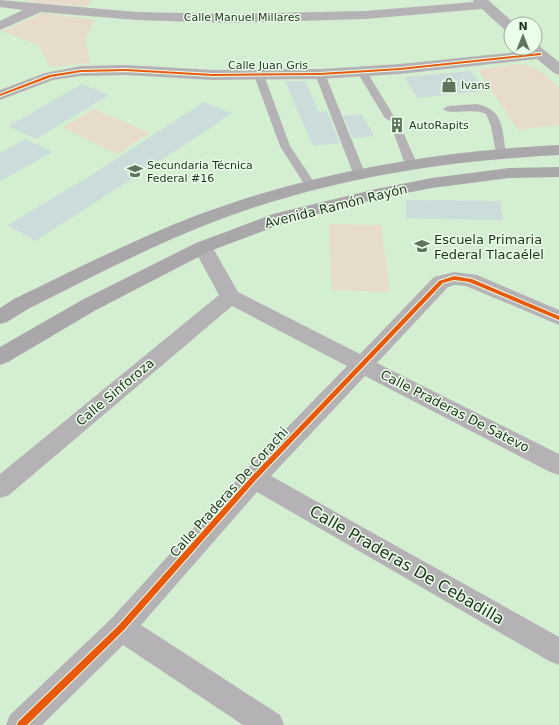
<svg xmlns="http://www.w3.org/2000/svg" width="559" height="725" font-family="'DejaVu Sans',sans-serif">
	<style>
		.green { fill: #e7dbcc }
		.building { fill: #cbdcda }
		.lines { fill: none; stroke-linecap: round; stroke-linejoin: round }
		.service { fill: #b4b2b4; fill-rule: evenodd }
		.minor { fill: #b4b2b4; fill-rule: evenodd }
		.secondary { fill: #aaa7ab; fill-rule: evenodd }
		.cycleway-casing { stroke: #ebfee9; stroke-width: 2 }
		.cycleway { fill: #e8590c; fill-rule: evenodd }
		.labels { text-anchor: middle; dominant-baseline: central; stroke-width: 3; stroke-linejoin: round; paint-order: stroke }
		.far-street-label { font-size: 11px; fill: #1f321e; stroke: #ebfee9 }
		.far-poi-label { font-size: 11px; fill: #1f321e; stroke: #ebfee9; text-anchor: start }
		.street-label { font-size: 13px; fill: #1f321e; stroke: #ebfee9 }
		.poi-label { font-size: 13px; fill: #1f321e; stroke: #ebfee9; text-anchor: start }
		.near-street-label { font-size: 16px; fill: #1f321e; stroke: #ebfee9 }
	</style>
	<rect width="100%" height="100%" fill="#d4eed2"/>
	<g class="green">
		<polygon points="24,0 91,0 87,6 43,4"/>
		<polygon points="43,13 96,20 85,38 90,63 50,67 39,45 2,31"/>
		<path d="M516 64C536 65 546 75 559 89V125L518 130 478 70Z"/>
		<polygon points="94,109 150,133 117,154 63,127"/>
		<polygon points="329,224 381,225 390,292 332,290"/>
	</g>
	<g class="building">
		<polygon points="471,71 485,91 417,98 405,77"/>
		<polygon points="285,81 305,81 319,112 327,111 340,143 313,146"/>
		<polygon points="82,84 109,95 36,139 9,126"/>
		<polygon points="204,102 231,113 206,131 35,241 8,225 93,174"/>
		<polygon points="362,114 374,136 353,138 343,116"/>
		<polygon points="25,139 53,152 0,181 0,153"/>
		<polygon points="406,200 500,201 503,220 406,218"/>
	</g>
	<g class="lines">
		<g class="service">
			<polygon points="362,69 367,72 395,118 394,120 390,121 385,118 357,72"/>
			<polygon points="320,71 325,74 365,173 363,175 355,175 353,173 315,74"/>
			<polygon points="259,72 264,75 290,146 316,185 314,187 306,187 280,146 254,75"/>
			<path d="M476 104C504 109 502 129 506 153L505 155 501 156 496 153 491 126 486 114C474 107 449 116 443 109L448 106Z"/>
			<polygon points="399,131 404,134 417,164 415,166 411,167 405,164 394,134"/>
		</g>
		<g class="minor">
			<polygon points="0,0 136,12 228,14 365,11 474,2 473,0 488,0 515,24 511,24 511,32 506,31 482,9 365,19 228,23 136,20 41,12 0,30 0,21 23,10 0,7"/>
			<polygon points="535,44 538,45 559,62 559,75 554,73 537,59 400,74 320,79 213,80 126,75 81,76 53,80 0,100 0,90 45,73 81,66 126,65 213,70 320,69 400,64 528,51 526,48 535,48"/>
			<polygon points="203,241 210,243 238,292 360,354 434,277 454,272 477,275 559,310 559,325 466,286 455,285 448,287 377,363 559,454 559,475 550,472 365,376 271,476 559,637 559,665 549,661 257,492 141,625 280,715 284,725 243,725 123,645 42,725 6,725 10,715 111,619 245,471 347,366 232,306 9,495 0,498 0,474 219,295 193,247 196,243"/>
		</g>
		<g class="secondary">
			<path d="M559 145V155C439 161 321 180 208 224 147 248 88 279 28 309L7 322 0 324V308L14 299C74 270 133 240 195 216 312 172 434 151 559 145Z"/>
			<polygon points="559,167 559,177 509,178 432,188 376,199 287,222 210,251 96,310 8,362 0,365 0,347 82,300 196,243 273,214 376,189 432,178 509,168"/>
		</g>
		<defs>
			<g id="cycleway">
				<polygon points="540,53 541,53 541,55 400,70 320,75 213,76 126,71 81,72 51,77 0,96 0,94 49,75 81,70 126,69 213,74 320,73 400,68"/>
				<polygon points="454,276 472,279 559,316 559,320 469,282 454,280 443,283 256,480 124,630 27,725 17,725 18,722 118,626 252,476 439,281"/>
			</g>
		</defs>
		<use href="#cycleway" class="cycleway-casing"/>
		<use href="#cycleway" class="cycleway"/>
	</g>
	<defs>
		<symbol id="shop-bare" viewBox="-9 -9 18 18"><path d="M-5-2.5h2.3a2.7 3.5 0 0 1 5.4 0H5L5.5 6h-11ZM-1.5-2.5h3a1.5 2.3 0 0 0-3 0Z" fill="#5e745d" stroke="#ebfee9" stroke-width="2.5" paint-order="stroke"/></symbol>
		<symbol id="building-bare" viewBox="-9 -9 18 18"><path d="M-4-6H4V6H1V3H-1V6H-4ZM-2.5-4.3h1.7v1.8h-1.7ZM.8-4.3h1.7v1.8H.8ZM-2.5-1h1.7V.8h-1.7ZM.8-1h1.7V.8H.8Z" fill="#5e745d" stroke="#ebfee9" stroke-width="2.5" paint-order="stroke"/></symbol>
		<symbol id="school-bare" viewBox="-9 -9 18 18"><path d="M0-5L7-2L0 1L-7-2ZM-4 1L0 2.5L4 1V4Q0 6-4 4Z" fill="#5e745d" stroke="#ebfee9" stroke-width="2.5" paint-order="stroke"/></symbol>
	</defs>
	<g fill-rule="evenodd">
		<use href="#shop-bare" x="438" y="74" width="22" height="22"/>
		<use href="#building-bare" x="386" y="114" width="22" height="22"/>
		<use href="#school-bare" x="124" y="160" width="22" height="22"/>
		<use href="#school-bare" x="411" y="235" width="22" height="22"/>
	</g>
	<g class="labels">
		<g class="far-street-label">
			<text x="242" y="17">Calle Manuel Millares</text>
			<text x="268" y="65">Calle Juan Gris</text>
		</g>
		<g class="far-poi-label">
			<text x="461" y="85">Ivans</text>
			<text x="409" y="125">AutoRapits</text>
			<text x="147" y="165">Secundaria Técnica<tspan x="147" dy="13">Federal #16</tspan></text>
		</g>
		<g class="street-label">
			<text transform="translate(336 206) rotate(-14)">Avenida Ramón Rayón</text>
			<text transform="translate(115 392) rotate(-40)">Calle Sinforoza</text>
			<text transform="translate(455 411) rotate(27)">Calle Praderas De Satevo</text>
			<text transform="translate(229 492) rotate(-48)">Calle Praderas De Corachi</text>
		</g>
		<g class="poi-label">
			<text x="434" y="239">Escuela Primaria<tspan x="434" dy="15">Federal Tlacaélel</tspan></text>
		</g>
		<g class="near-street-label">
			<text transform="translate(407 565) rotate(30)">Calle Praderas De Cebadilla</text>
		</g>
	</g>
	<g transform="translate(523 36)"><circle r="19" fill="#ebfee9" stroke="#99ac98"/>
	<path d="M0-3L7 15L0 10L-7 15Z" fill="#5e745d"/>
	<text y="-6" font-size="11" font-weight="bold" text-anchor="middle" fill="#1f321e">N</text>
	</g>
</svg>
